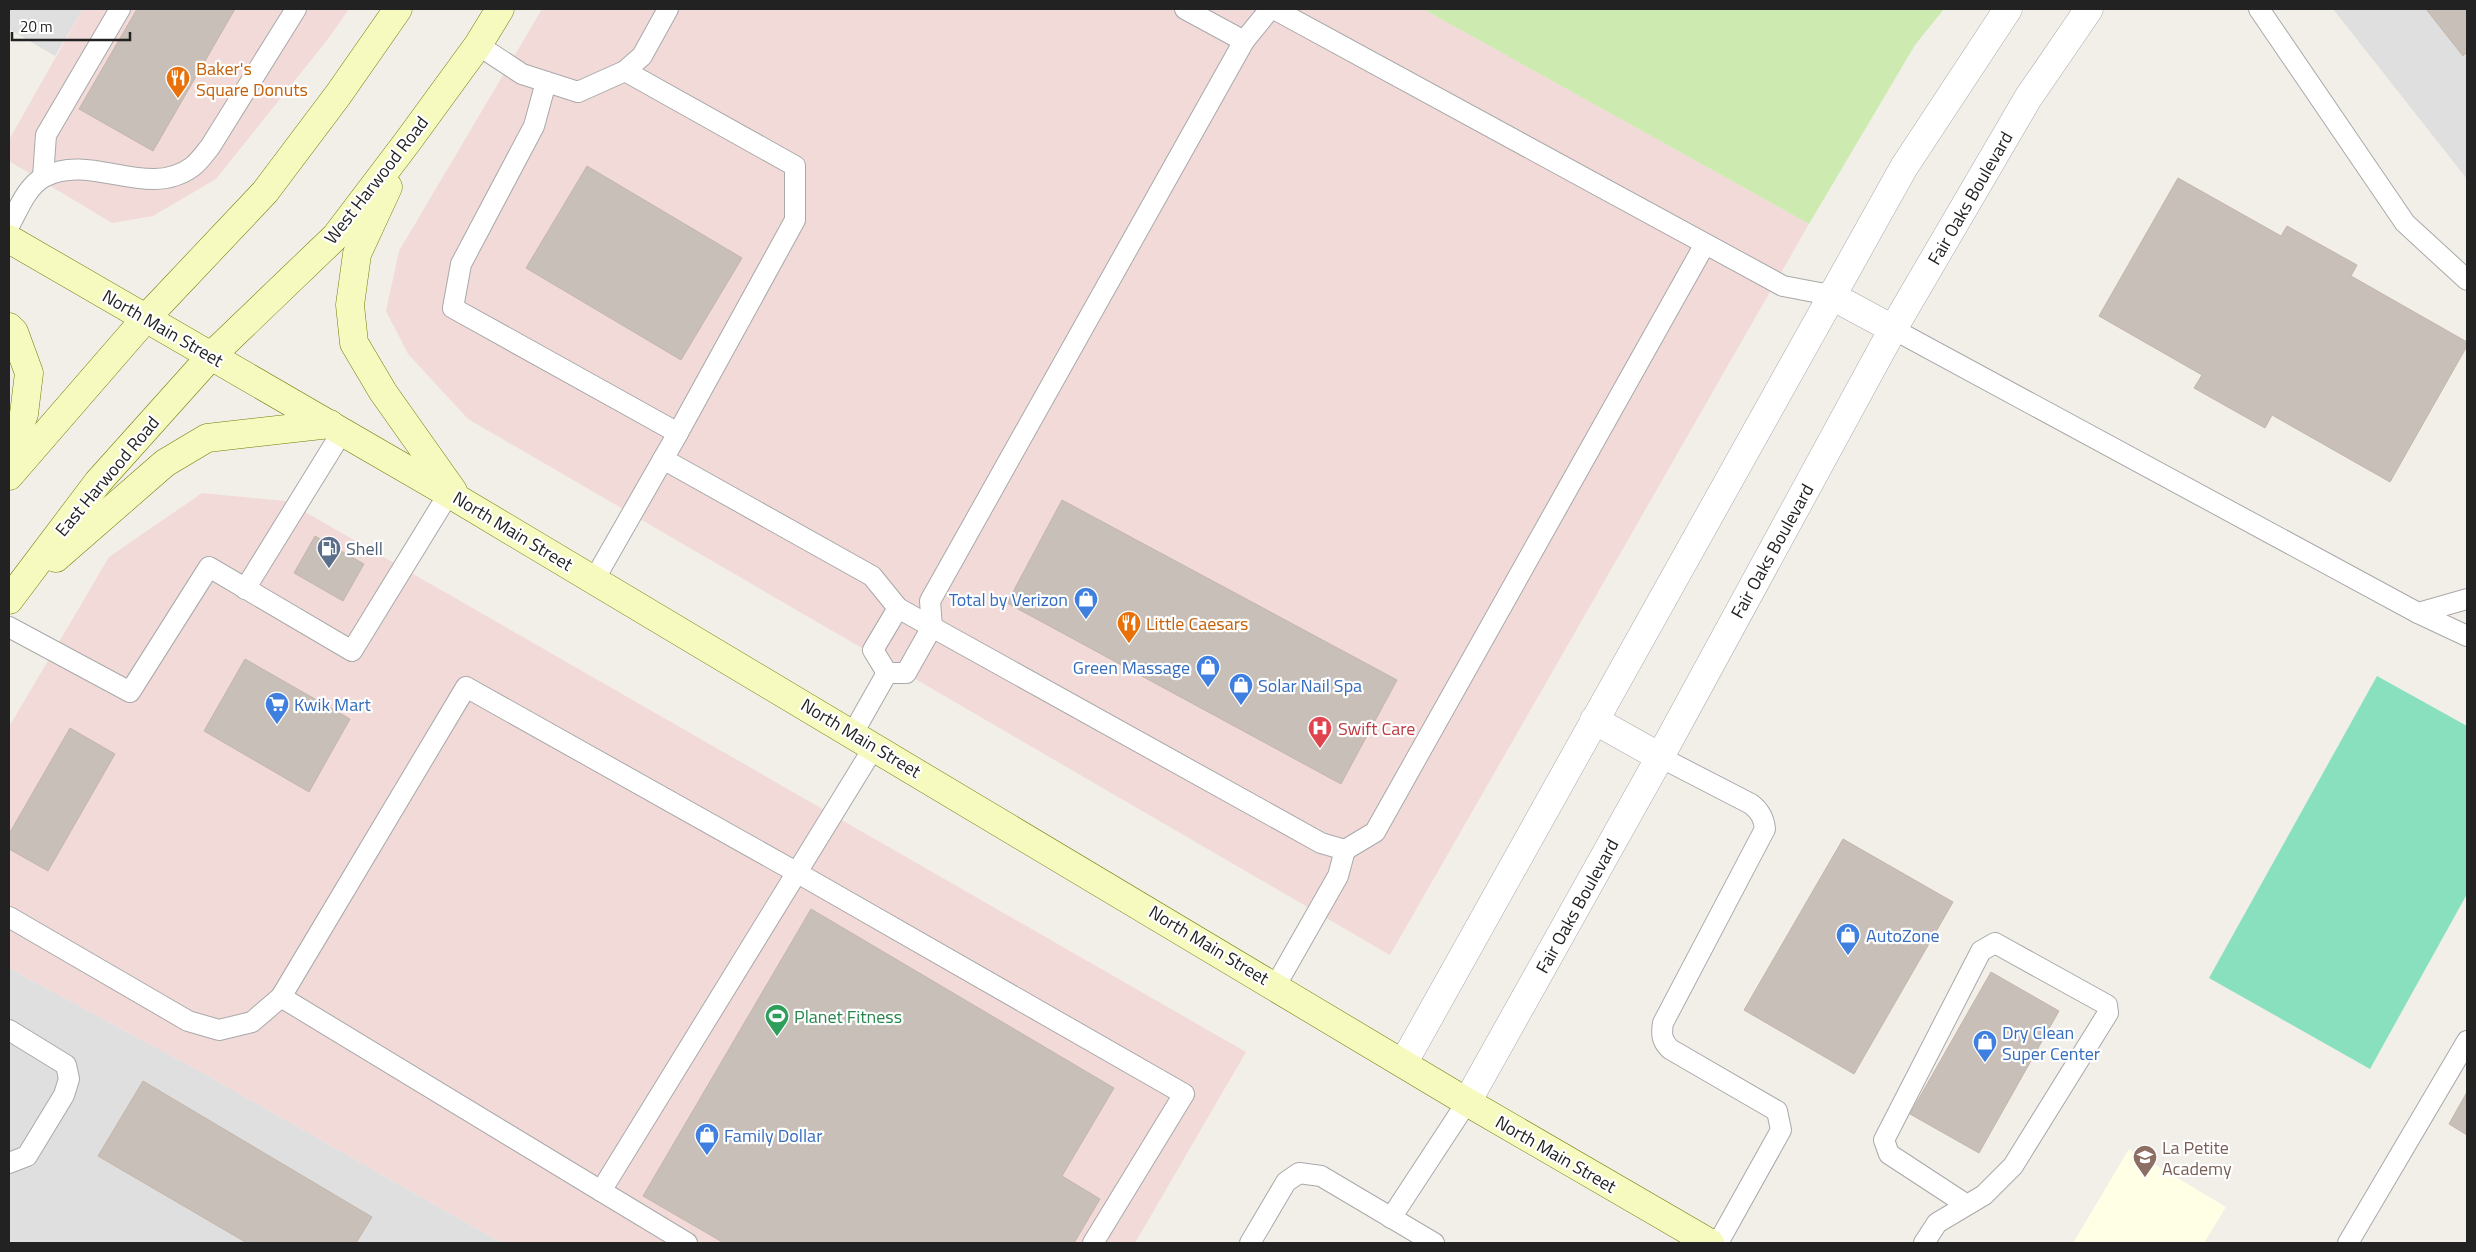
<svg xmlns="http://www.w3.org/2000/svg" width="2476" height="1252" font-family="'Titillium Web',sans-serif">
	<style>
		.residential { fill: #e0dfdf }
		.commercial { fill: #f2dad9 }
		.education { fill: #ffffe5 }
		.grass { fill: #cdebb0 }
		.pitch { fill: #88e0be }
		.building { fill: #c7bfb8; stroke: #c4b6ab }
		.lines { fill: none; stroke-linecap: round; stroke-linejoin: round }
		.lane-casing { stroke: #a9a9a9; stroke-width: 22 }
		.street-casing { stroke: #a9a9a9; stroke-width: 29 }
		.secondary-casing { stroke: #707d05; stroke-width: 29 }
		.lane { stroke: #fff; stroke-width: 20 }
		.street { stroke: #fff; stroke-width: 28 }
		.secondary { stroke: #f7fabf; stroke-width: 28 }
		.labels { text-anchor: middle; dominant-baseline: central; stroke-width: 4.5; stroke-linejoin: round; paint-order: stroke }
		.food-label { font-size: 18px; fill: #c56008; stroke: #fff; text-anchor: start }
		.street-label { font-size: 18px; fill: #222; stroke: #fff }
		.service-label { font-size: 18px; fill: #4e5e75; stroke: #fff; text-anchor: start }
		.shop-label { font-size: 18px; fill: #366cbe; stroke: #fff; text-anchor: start }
		.health-label { font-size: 18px; fill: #be3a42; stroke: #fff; text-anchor: start }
		.leisure-label { font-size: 18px; fill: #27864d; stroke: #fff; text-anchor: start }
		.education-label { font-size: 18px; fill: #785e54; stroke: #fff; text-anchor: start }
	</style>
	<rect width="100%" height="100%" fill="#f2efe9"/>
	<g class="residential">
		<polygon points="9,9 83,9 55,56 9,29"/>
		<polygon points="2333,9 2467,9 2467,179"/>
		<polygon points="9,968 203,1073 502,1243 9,1243"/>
	</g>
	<g class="commercial">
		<polygon points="83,9 349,9 328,39 216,179 153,216 112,223 9,161 9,140"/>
		<polygon points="542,9 1423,9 1809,224 1390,955 468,419 408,354 386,311 399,251"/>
		<polygon points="202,493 286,501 1246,1052 1135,1243 502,1243 203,1073 9,968 9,727 109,557"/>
	</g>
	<polygon class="education" points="2129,1149 2226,1207 2204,1243 2073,1243"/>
	<polygon class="grass" points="1423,9 1944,9 1915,45 1809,224"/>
	<polygon class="pitch" points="2377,676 2467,726 2467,894 2370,1069 2209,978"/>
	<g class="building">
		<polygon points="137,9 235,9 153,151 79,109"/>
		<polygon points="2426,9 2467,9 2467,52 2463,56"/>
		<polygon points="587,166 742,258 681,360 526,268"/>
		<polygon points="2178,178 2281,236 2287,226 2357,265 2351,276 2467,342 2467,346 2390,482 2272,415 2265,428 2194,388 2202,375 2099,316"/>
		<polygon points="1062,500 1397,680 1341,784 1007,603"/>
		<polygon points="315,536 364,564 343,601 294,573"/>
		<polygon points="245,659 350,719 309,792 204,731"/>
		<polygon points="70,728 115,754 48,871 9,849 9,834"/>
		<polygon points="1843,839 1953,902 1854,1074 1744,1010"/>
		<polygon points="811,909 1114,1088 1062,1176 1100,1199 1074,1243 724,1243 643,1196"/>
		<polygon points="1991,972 2059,1011 1979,1153 1910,1114"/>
		<polygon points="143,1081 372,1217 356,1243 247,1243 98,1156"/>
		<polygon points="2467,1092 2467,1135 2449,1124"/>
	</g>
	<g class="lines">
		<defs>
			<g id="lane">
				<polyline points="1274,9 1783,286 1830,295"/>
				<polyline points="2259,9 2405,223 2467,280"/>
				<polyline points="1244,41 1270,9"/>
				<polyline points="478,45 522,74 578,92 625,71 642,56 668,9"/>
				<polyline points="625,71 795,166 795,220 678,433"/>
				<polyline points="546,82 534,126 461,264 453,308 678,433 594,580"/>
				<polyline points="43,177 46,135 120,9"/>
				<path d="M9 226C18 210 27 186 44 177 91 152 147 200 192 167 199 162 205 153 210 147L296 9"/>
				<polyline points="1893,329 2418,613 2467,599"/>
				<polyline points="663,459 872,576 898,608 932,627 1321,843 1345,850 1375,832 1705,244"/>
				<polyline points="245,589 342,432"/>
				<polyline points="2418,613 2467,636"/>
				<polyline points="9,627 130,692 209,567 352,651 449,493"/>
				<polyline points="887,673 906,673 932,627 930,601 1244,41 1185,9"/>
				<polyline points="887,673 873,650 898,608"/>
				<polyline points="853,733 887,673"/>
				<path d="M1660 757 1751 804C1760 811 1764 818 1765 829L1663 1023C1661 1035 1662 1041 1670 1049L1777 1111 1781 1130 1718 1243"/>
				<polyline points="9,917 188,1021 219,1030 252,1022 281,997 601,1191 874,747"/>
				<polyline points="1276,985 1338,876 1345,850"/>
				<polyline points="281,997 466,687 796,872 1184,1094 1093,1243"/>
				<polyline points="9,1030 66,1065 69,1079 64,1095 27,1156 9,1163"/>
				<polyline points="601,1191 687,1243"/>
				<polyline points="1391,1218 1467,1102"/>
				<polyline points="1250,1243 1286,1182 1299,1173 1321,1176 1434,1243"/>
				<polyline points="1924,1243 1937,1223 1984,1195 2013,1166 2108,1013 2107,1005 1995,943 1981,951 1884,1140 1889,1154 1967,1205"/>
				<polyline points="2348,1243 2467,1041"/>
			</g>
			<g id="street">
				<polyline points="1830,295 1893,329"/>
				<polyline points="1594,720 1660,757"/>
				<polyline points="1404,1062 1904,167 2008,9"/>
				<polyline points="1467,1102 1660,757 1893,329 2028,98 2089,9"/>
			</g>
			<g id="secondary">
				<polyline points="388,187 357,254 350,305 354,343 383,392 453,491"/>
				<polyline points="9,239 458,499 1467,1102 1710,1243"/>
				<polyline points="9,327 14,332 29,373 24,414 9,456"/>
				<polyline points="9,476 146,318 265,192 338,95 398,9"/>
				<polyline points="56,558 165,463 207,438 330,424"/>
				<polyline points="9,600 98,482 211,356 336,236 408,141 478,45 500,9"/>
			</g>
		</defs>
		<use href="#lane" class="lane-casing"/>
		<use href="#street" class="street-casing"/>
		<use href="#secondary" class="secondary-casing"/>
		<use href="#lane" class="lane"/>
		<use href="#street" class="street"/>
		<use href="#secondary" class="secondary"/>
	</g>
	<defs>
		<symbol id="restaurant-pin" viewBox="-11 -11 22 30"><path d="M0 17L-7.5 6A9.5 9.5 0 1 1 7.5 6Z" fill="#e8710a" stroke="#fff"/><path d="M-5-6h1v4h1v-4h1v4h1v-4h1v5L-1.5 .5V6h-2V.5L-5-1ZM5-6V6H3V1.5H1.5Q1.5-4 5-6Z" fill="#fff"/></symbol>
		<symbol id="fuel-pin" viewBox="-11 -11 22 30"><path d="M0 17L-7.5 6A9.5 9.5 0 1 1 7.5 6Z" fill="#5c6f8a" stroke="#fff"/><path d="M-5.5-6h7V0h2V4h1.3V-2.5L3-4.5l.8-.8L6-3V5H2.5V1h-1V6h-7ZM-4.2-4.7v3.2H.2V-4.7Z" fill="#fff"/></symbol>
		<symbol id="shop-pin" viewBox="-11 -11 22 30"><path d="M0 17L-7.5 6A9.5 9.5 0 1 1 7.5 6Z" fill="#3f7fe0" stroke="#fff"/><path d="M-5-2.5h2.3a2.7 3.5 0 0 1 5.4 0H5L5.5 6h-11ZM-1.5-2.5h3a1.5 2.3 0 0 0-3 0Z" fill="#fff"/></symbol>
		<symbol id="supermarket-pin" viewBox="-11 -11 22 30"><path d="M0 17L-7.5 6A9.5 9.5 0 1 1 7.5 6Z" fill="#3f7fe0" stroke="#fff"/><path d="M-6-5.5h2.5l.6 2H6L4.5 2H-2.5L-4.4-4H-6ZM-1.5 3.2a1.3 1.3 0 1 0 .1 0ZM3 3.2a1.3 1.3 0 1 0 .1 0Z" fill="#fff"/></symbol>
		<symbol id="hospital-pin" viewBox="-11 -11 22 30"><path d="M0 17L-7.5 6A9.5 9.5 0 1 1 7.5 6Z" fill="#e0444e" stroke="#fff"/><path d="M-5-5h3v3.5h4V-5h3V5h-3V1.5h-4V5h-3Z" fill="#fff"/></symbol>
		<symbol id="stadium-pin" viewBox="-11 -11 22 30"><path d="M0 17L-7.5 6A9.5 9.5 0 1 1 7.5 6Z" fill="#2e9e5b" stroke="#fff"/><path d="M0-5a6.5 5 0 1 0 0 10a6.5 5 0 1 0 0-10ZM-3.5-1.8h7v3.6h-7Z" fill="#fff"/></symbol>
		<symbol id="school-pin" viewBox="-11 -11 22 30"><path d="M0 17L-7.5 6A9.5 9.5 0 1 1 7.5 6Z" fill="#8d6e63" stroke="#fff"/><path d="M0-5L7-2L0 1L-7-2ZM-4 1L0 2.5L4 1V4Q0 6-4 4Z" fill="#fff"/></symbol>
	</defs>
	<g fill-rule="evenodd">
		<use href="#restaurant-pin" x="164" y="64" width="28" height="38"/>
		<use href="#fuel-pin" x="315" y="534" width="28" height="38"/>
		<use href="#shop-pin" x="1072" y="585" width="28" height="38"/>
		<use href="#restaurant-pin" x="1115" y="609" width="28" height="38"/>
		<use href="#shop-pin" x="1194" y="653" width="28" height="38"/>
		<use href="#shop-pin" x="1227" y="671" width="28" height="38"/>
		<use href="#supermarket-pin" x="263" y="690" width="28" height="38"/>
		<use href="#hospital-pin" x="1306" y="714" width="28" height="38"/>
		<use href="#shop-pin" x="1834" y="921" width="28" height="38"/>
		<use href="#stadium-pin" x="763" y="1002" width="28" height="38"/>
		<use href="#shop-pin" x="1971" y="1028" width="28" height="38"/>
		<use href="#shop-pin" x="693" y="1121" width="28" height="38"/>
		<use href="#school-pin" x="2131" y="1143" width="28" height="38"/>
	</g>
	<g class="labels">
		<g class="food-label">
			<text x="196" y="68">Baker's<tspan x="196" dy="21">Square Donuts</tspan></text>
			<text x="1146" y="623">Little Caesars</text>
		</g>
		<g class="street-label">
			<text transform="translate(376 180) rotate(-52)">West Harwood Road</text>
			<text transform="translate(1970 198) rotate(-60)">Fair Oaks Boulevard</text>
			<text transform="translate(163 328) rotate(30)">North Main Street</text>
			<text transform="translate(107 476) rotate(-50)">East Harwood Road</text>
			<text transform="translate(513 531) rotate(31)">North Main Street</text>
			<text transform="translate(1772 551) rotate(-61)">Fair Oaks Boulevard</text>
			<text transform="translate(861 738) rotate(31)">North Main Street</text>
			<text transform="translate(1577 906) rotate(-61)">Fair Oaks Boulevard</text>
			<text transform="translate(1209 945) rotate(31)">North Main Street</text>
			<text transform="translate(1556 1154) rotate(30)">North Main Street</text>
		</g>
		<g class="service-label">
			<text x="346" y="548">Shell</text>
		</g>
		<g class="shop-label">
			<text x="1068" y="599" text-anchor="end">Total by Verizon</text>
			<text x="1190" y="667" text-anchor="end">Green Massage</text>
			<text x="1258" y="685">Solar Nail Spa</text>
			<text x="294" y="704">Kwik Mart</text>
			<text x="1866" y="935">AutoZone</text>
			<text x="2002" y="1032">Dry Clean<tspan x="2002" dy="21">Super Center</tspan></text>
			<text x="724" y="1135">Family Dollar</text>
		</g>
		<g class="health-label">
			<text x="1338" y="728">Swift Care</text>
		</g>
		<g class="leisure-label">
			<text x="794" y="1016">Planet Fitness</text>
		</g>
		<g class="education-label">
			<text x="2162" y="1147">La Petite<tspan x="2162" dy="21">Academy</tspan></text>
		</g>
	</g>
	<rect width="2476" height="1252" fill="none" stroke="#222222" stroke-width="20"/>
	<path d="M12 32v8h118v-8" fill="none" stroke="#222222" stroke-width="2.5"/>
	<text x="20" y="32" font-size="15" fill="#222222" stroke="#ffffff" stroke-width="4" paint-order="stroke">20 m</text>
</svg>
